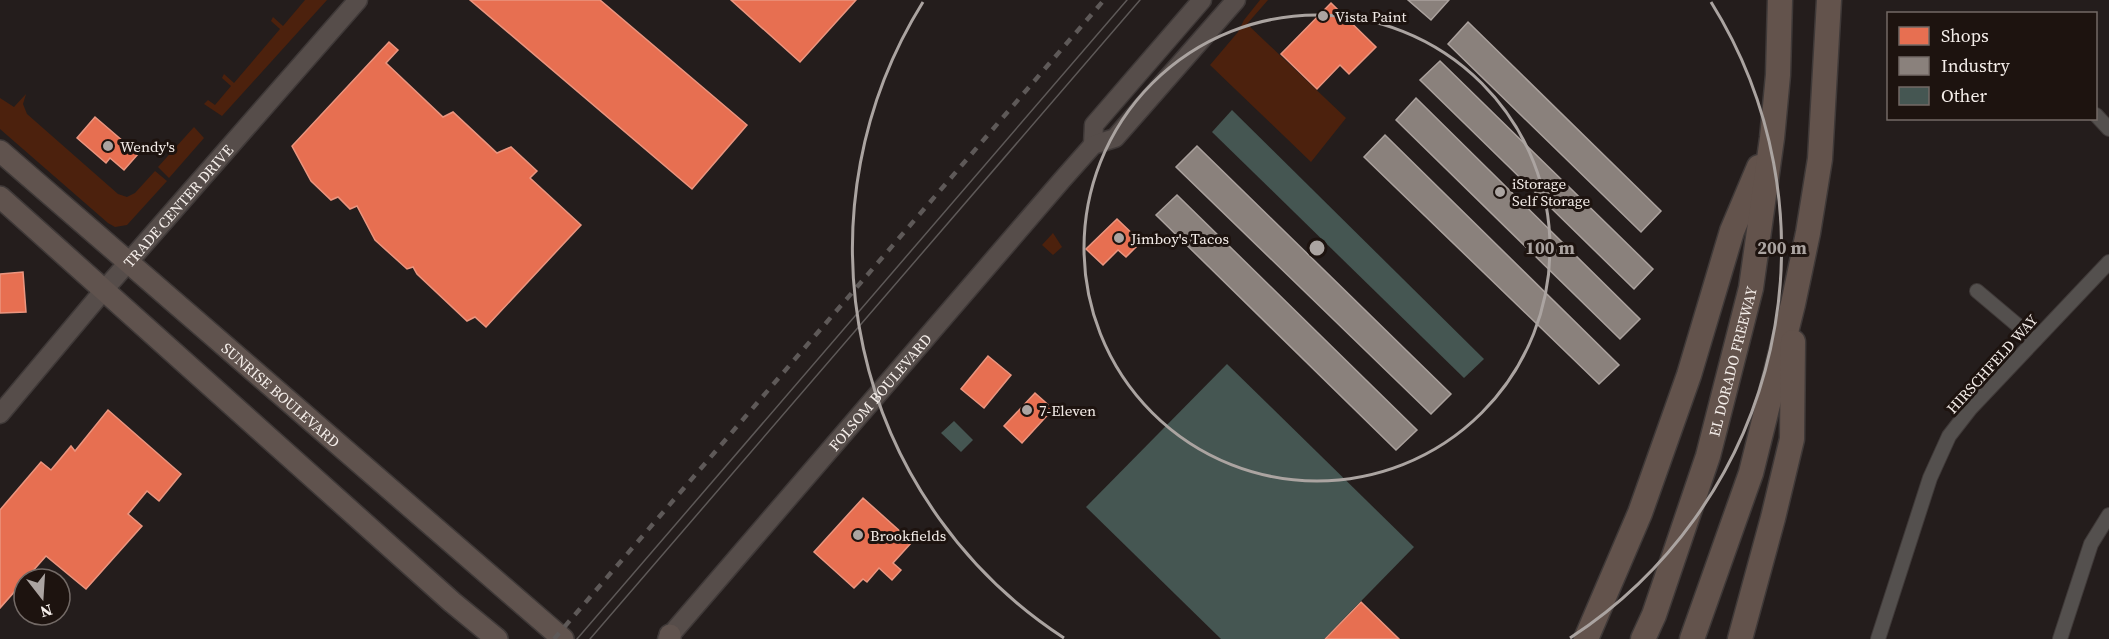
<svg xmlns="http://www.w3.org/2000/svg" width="2109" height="639" font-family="'Source Serif 4',serif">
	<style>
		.green { fill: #4c210d }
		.shops { fill: #e76f51; stroke: #eb957f; stroke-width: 1.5 }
		.industry { fill: #8a817c; stroke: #aaa19d; stroke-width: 1.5 }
		.building { fill: #455652 }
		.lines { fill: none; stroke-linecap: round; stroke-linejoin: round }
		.street-casing { stroke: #3f3938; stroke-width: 16 }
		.secondary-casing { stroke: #3f3938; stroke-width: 21 }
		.primary-casing { stroke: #3f3938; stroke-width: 24 }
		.highway-casing { stroke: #3f3938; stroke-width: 27 }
		.street { stroke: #54504e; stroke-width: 14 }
		.secondary { stroke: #564d4a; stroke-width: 18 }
		.primary { stroke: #60534e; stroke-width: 21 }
		.highway { stroke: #63534c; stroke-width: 24 }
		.tram { stroke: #5e5958; stroke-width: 1.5 }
		.rail { stroke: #5e5958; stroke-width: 4.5; stroke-dasharray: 8 8; stroke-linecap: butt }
		.ring { fill: none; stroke: #aba4a1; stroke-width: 3 }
		.poi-dot { fill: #aba4a1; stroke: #1d130f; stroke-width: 2 }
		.labels { text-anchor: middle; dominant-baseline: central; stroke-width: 6; stroke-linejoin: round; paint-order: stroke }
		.poi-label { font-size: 15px; fill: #f4ede9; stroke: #1d130f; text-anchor: start }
		.street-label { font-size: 15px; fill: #f4ede9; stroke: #1d130f }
		.centre { fill: #aba4a1; stroke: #1d130f; stroke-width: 3 }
		.ring-label { font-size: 18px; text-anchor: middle; font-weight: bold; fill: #aba4a1; stroke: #1d130f; stroke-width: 6; stroke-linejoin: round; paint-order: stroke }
	</style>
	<rect width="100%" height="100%" fill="#241d1c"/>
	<g class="green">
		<polygon points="305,0 327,0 222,116 204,104 208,100 215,105 231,86 222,78 224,74 234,83 280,29 271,21 273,17 283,26"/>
		<polygon points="1260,0 1268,0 1247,24 1346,118 1311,162 1210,65 1238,32 1244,20"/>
		<polygon points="26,94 23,104 27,114 118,194 127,197 135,193 155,171 167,181 127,225 115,227 108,223 0,129 0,98 14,107"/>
		<polygon points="194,127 204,138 169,178 158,167"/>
		<polygon points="1053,233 1062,247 1053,255 1042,245"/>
	</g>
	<g class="shops">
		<polygon points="470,0 600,0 747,125 692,189"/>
		<polygon points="731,0 856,0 800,62"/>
		<polygon points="1331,3 1376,47 1349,74 1340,65 1317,89 1281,54"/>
		<polygon points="389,42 398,50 386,63 443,117 453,112 497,153 511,147 537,171 530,178 581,225 486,327 475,317 467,321 417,274 413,267 407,269 375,240 357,206 350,209 338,197 331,200 311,181 292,146"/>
		<polygon points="95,117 138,154 124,170 110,158 106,163 77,138"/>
		<polygon points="1117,219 1141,242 1126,257 1118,250 1103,265 1086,249"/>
		<polygon points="23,272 26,312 0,313 0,274"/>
		<polygon points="988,356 1011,375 984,408 961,389"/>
		<polygon points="1035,393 1053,409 1022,443 1004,426"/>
		<polygon points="108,410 181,474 159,501 147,491 128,514 142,526 86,589 46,556 0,608 0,510 41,462 51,470 71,446 75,451"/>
		<polygon points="863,498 912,542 893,563 901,570 892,580 879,568 867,582 863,579 854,588 814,552"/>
		<polygon points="1361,602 1399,639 1325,639"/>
	</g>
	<g class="industry">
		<polygon points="1408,0 1449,0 1431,20"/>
		<polygon points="1468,22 1661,211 1641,232 1448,44"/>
		<polygon points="1440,61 1653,269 1634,289 1420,80"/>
		<polygon points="1416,98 1640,319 1620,339 1396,120"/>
		<polygon points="1385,135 1619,365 1599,384 1364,157"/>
		<polygon points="1197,146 1451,394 1431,414 1176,167"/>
		<polygon points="1177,195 1417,430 1396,450 1156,215"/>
	</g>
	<g class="building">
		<polygon points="1232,110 1484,359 1464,378 1212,132"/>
		<polygon points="1227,364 1414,547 1324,639 1221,639 1086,507"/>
		<polygon points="954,421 973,440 961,452 941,433"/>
	</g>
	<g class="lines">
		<defs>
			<g id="street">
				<polyline points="2096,115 2109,129"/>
				<polyline points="1977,291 2035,340"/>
				<polyline points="1878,639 1930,478 1949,436 1970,409 2109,262"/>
				<polyline points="2060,639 2091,544 2109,515"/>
			</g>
			<g id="secondary">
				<polyline points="1093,145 1094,125 1202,0"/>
				<path id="s1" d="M0 414 104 290 358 0"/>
				<path id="s2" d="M667 639 1062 180 1093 145 1115 138 1236 0"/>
			</g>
			<g id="primary">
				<path id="s3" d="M0 151 563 639"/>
				<polyline points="0,197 452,602 497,639"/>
				<polyline points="670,639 670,635"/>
			</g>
			<g id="highway">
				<polyline points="1586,639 1640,513 1689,375 1732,231 1759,167"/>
				<path id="s4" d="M1643 639 1654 615 1708 456 1751 288 1772 138 1778 75 1780 0"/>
				<polyline points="1692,639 1751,473 1793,304 1808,233 1820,159 1829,0"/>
				<polyline points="1740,639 1773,518 1792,439 1793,342"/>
			</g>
		</defs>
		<use href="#street" class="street-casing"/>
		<use href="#secondary" class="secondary-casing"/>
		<use href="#primary" class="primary-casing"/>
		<use href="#highway" class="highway-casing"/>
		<use href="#street" class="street"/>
		<use href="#secondary" class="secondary"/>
		<use href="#primary" class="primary"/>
		<use href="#highway" class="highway"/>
		<g class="tram">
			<polyline points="577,639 1127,0"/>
			<polyline points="590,639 1140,0"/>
		</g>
		<polyline class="rail" points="554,639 1104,0"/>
	</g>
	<g class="ring">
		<circle cx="1317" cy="248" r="233"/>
		<path d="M1064 638A465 465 0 0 1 923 2M1711 2A465 465 0 0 1 1570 638"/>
	</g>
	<g class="poi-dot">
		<circle cx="1323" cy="16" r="6"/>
		<circle cx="108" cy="146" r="6"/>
		<circle cx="1500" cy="192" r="6"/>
		<circle cx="1119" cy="238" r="6"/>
		<circle cx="1027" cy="410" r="6"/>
		<circle cx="858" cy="535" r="6"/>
	</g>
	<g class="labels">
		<g class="poi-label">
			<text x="1335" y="16">Vista Paint</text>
			<text x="120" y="146">Wendy's</text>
			<text x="1512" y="183">iStorage<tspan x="1512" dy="17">Self Storage</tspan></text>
			<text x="1131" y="238">Jimboy's Tacos</text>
			<text x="1039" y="410">7-Eleven</text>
			<text x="870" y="535">Brookfields</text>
		</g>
		<g class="street-label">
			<text stroke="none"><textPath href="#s1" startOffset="274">TRADE CENTER DRIVE</textPath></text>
			<text stroke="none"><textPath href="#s4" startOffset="292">EL DORADO FREEWAY</textPath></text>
			<text transform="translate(1992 364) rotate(-48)">HIRSCHFELD WAY</text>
			<text stroke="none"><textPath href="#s2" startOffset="326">FOLSOM BOULEVARD</textPath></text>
			<text stroke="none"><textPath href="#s3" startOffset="372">SUNRISE BOULEVARD</textPath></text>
		</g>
	</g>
	<circle cx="1317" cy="248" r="9" class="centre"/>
	<g class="ring-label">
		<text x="1550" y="254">100 m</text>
		<text x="1782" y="254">200 m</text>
	</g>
	<rect x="1887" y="12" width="210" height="108" fill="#1d130f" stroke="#736a66" stroke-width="1.5"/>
	<rect x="1899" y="27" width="30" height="18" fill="#e76f51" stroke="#736a66" stroke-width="1.5"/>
	<text x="1941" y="42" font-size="18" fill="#f4ede9">Shops</text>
	<rect x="1899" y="57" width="30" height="18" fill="#8a817c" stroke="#736a66" stroke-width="1.5"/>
	<text x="1941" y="72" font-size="18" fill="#f4ede9">Industry</text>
	<rect x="1899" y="87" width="30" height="18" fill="#455652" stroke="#736a66" stroke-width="1.5"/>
	<text x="1941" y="102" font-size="18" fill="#f4ede9">Other</text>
	<g transform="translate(42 597) rotate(163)"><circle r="28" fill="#1d130f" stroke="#736a66" stroke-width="1.5"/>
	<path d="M0-4.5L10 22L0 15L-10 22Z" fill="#aba4a1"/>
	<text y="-9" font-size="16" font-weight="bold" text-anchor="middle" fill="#f4ede9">N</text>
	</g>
</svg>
